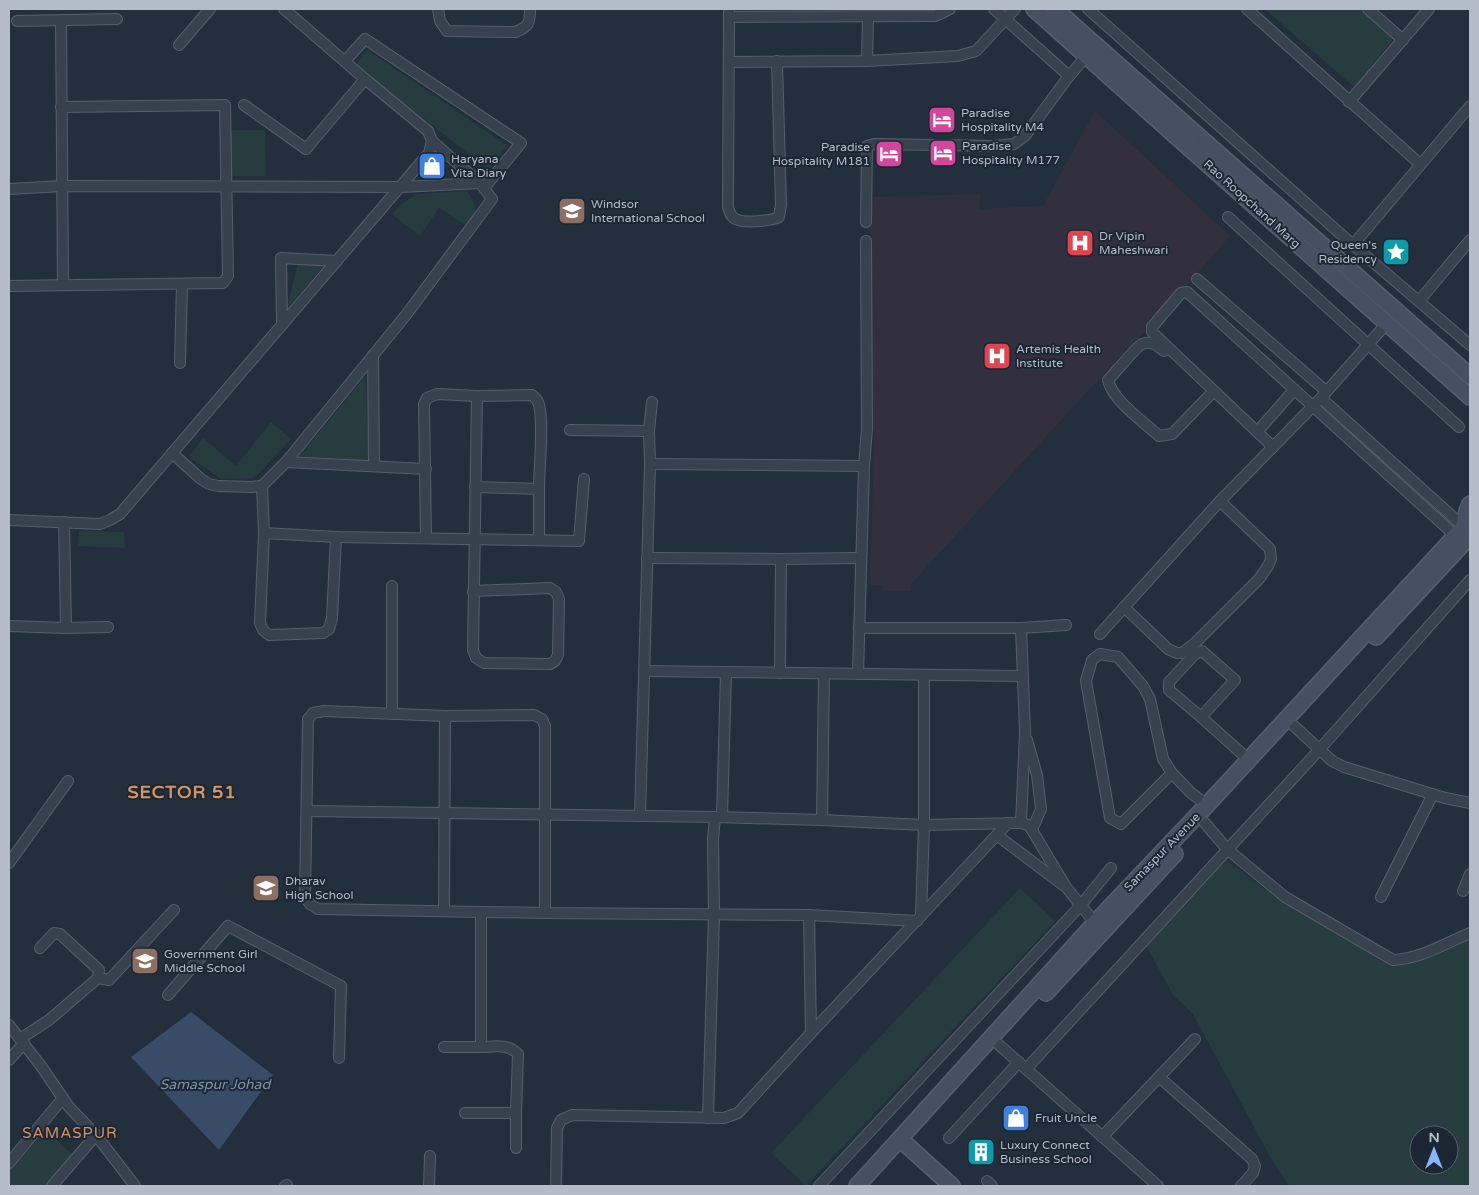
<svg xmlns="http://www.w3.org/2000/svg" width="1479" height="1195" font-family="'Varela Round',sans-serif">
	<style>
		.medical { fill: #32303f }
		.green { fill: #263c3f; fill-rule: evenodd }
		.water { fill: #394c67 }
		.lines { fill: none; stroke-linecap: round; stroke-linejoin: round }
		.street-casing { stroke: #565f6c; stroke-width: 12 }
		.secondary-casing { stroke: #565f6c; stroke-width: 18 }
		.street { stroke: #38414e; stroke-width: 10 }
		.secondary { stroke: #465061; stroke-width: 15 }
		.labels { text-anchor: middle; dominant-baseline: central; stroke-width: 4; stroke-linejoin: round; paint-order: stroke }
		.poi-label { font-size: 12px; fill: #b4bcc9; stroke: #1d2633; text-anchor: start }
		.street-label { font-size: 12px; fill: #b4bcc9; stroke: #1d2633 }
		.water-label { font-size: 14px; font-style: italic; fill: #7c92b1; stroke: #1d2633 }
		.quarter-label { font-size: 15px; letter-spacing: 1px; fill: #d59563; stroke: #1d2633 }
		.district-label { font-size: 18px; font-weight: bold; letter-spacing: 1px; fill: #d59563; stroke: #1d2633 }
	</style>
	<rect width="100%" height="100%" fill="#242f3e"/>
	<polygon class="medical" points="1095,111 1230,236 1147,330 1096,382 911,584 911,591 883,591 882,585 870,585 874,446 870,197 980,194 979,209 1043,206"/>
	<g class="green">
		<polygon points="1265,9 1362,9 1395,37 1354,87"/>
		<polygon points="367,50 507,145 489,170 356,65"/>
		<polygon points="227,130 265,130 266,176 228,176"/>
		<path d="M467 191C477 207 479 210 468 227L439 208 420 236 392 214 403 203 417 194Z"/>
		<polygon points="298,263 326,263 287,308"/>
		<polygon points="365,376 369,461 300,456"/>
		<polygon points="271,422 291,439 254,478 221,479 189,457 203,438 236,466"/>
		<polygon points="79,531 124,532 125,548 78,546"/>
		<path d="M1225 859 1266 890 1390 963 1407 964 1470 938V1186H1289L1273 1162 1193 1014 1173 995 1146 945ZM1419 1135H1449V1165H1419Z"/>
		<polygon points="1020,888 1055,921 806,1186 771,1153"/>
		<polygon points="41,1126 75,1157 51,1186 9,1186 9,1165"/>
	</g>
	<polygon class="water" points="191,1012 273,1075 219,1150 131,1057"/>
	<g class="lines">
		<defs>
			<g id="street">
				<path d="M438 9 440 21 447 31 515 32C529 27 530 23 530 9"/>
				<path d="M729 9 728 207C730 213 731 218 738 220 745 223 772 221 779 217L781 205 777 61"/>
				<polyline points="994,9 1069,76"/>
				<polyline points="1088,9 1353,245 1470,345"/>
				<polyline points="1247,9 1420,164"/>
				<polyline points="1368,9 1403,40"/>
				<polyline points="729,17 935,16 950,9"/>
				<polyline points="61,20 63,285"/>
				<polyline points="17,21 117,19"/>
				<polyline points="179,45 210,9"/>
				<polyline points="345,61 365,39 521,143 484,188"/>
				<polyline points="867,61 868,17"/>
				<polyline points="729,62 867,61 958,56 976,51 1015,9"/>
				<polyline points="1349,102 1429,9"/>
				<polyline points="244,105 306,149 365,79"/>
				<polyline points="9,189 62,186 401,187 480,183"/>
				<polyline points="1228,217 1459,427"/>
				<polyline points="866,222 867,146 874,144 994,146 1014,144 1025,136 1066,80 1087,55"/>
				<polyline points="1353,245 1470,106"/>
				<polyline points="1197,279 1326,391"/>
				<polyline points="9,286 223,283 228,276 225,105 61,107"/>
				<polyline points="1419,301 1470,240"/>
				<polyline points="282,325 281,258 337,261"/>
				<path d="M1164 351C1158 346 1151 340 1142 344 1136 347 1115 373 1108 380 1112 400 1144 422 1159 436L1172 434 1210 395"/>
				<polyline points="373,355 374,466"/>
				<polyline points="180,363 182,284"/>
				<polyline points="1321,398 1464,527"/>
				<polyline points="570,430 649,431"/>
				<polyline points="1257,432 1294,390"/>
				<polyline points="1273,447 1152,332 1152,327 1181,293 1187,292 1448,529 1455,537"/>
				<polyline points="172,453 201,479 209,484 218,486 252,487 262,486 286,462 426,469"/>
				<polyline points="286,462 406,315 492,199 480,183 432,141"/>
				<polyline points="650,464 864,466"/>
				<polyline points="262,486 264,533 260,623 263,630 269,635 323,633 329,629 332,618 336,537"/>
				<polyline points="475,487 539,489 539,540"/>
				<polyline points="9,520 100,524 110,520 120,514 429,153 432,141 428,131 365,79 284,9"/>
				<polyline points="64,522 66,628"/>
				<polyline points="264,533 336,537 579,541 584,479"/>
				<path d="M426 538 424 404 427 398 437 394 477 396 532 395C536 398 538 400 539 405 544 426 539 466 539 489"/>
				<polyline points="647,558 781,559 860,558"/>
				<polyline points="392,586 392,713"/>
				<polyline points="473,591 550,588 556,592 559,599 558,655 555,661 550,664 484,663 476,658 473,650 477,396"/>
				<polyline points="1124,607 1168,649 1177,653 1182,653 1195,643 1259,579 1268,566 1271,559 1270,549 1220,501"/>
				<polyline points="9,626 66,628 108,627"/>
				<polyline points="859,628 1021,628 1066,625"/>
				<polyline points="1100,634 1220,501 1321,398 1387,323"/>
				<polyline points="644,671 1022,676"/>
				<polyline points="780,673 781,559"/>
				<polyline points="858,674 864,466 867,429 866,241"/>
				<polyline points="1201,717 1169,690 1169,682 1195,654 1202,651 1235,680 1201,717 1249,760"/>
				<polyline points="1294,726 1332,761 1344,767 1445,798 1470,803"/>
				<polyline points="1027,740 1037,775 1041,809 1032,830"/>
				<polyline points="1172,773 1121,824 1110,818 1086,681 1092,660 1100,654 1118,657 1143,686 1150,699 1163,759 1172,773 1190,792 1207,805"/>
				<polyline points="307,811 715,817 822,820 924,825 1021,823 1028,825 1032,830 1066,887 1095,923"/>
				<polyline points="640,816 650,464 649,431 652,402"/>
				<polyline points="722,817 726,672"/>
				<polyline points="822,820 824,674"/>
				<path d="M1204 822 1227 849 1285 897 1393 960C1420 959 1446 943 1470 933"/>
				<polyline points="1021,823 1025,732 1021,628"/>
				<polyline points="998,836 1063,885"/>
				<polyline points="9,863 68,781"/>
				<polyline points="1463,891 1470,874"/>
				<polyline points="1381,897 1433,794"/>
				<polyline points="444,911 445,716"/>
				<polyline points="545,913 545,726 542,719 534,715 445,716 324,711 313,713 308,719 305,897 310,904 318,909 545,913 809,915 917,921"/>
				<polyline points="809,915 811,1033"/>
				<polyline points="921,916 924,825 924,675"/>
				<polyline points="98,978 109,980 174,910"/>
				<polyline points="168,995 228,926 341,986 339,1058"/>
				<polyline points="9,1025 41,1066 69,1107 96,1135 135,1186"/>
				<polyline points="20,1039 49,1020 98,978 99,970 60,934 54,933 40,948"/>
				<polyline points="998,1044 1158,1186"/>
				<polyline points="444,1047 481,1047"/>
				<polyline points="9,1060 24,1043"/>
				<polyline points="1026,1069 1319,750 1470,580"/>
				<polyline points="1159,1077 1252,1159 1255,1166 1253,1173 1241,1186"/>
				<path d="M465 1113H516L518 1054C508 1043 494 1047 481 1047V912"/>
				<polyline points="708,1118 714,915 713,839 715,817"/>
				<polyline points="1102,1137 1195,1039"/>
				<polyline points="949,1138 1019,1062"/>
				<polyline points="516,1148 516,1113"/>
				<polyline points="9,1163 63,1098"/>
				<polyline points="987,1181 992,1186"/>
				<polyline points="52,1186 96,1135"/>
				<polyline points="285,1186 287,1185"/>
				<polyline points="429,1186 430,1156"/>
				<polyline points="556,1186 557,1128 561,1120 572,1115 724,1118 738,1113 811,1033 1008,823"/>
				<polyline points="819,1186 1081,905 1111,868"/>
			</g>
			<g id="secondary">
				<polyline points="1034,9 1169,130 1470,397"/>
				<polyline points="1055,9 1470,376"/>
				<polyline points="1464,527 1467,511 1470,504"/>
				<polyline points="1376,637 1470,536"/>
				<polyline points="1046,993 1175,854"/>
				<polyline points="900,1139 952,1186"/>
				<polyline points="857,1186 1095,923 1207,805 1470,520"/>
			</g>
		</defs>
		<use href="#street" class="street-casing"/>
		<use href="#secondary" class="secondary-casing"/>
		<use href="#street" class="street"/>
		<use href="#secondary" class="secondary"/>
	</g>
	<defs>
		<symbol id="hotel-square" viewBox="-11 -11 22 22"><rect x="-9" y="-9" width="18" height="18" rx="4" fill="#d1479c" stroke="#1d2633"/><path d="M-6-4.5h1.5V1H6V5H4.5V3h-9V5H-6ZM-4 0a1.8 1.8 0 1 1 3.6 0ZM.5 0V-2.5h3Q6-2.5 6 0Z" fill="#fff"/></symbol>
		<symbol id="shop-square" viewBox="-11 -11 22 22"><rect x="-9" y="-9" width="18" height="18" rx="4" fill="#3f7fe0" stroke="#1d2633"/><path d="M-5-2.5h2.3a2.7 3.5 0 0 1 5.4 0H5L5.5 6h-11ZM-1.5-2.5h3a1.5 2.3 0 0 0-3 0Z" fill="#fff"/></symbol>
		<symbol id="school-square" viewBox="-11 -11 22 22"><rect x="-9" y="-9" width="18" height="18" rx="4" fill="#8d6e63" stroke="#1d2633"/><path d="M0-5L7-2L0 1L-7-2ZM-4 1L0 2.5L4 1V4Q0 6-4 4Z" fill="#fff"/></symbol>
		<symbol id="hospital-square" viewBox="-11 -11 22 22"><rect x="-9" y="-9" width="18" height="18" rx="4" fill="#e0444e" stroke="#1d2633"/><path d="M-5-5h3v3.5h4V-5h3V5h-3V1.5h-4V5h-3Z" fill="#fff"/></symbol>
		<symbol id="sight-square" viewBox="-11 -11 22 22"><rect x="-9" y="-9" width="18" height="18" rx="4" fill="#0f9aa8" stroke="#1d2633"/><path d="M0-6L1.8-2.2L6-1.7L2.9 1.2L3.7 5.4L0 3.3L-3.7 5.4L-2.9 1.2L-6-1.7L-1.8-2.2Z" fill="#fff"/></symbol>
		<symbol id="building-square" viewBox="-11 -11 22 22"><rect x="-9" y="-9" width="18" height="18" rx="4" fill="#0f9aa8" stroke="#1d2633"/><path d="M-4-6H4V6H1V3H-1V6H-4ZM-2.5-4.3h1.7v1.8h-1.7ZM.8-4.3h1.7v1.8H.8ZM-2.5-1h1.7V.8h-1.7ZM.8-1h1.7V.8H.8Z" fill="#fff"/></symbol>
	</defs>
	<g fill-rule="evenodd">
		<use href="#hotel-square" x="926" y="104" width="32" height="32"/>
		<use href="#hotel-square" x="927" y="137" width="32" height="32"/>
		<use href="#hotel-square" x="873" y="138" width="32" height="32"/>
		<use href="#shop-square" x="416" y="150" width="32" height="32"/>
		<use href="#school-square" x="556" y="195" width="32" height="32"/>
		<use href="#hospital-square" x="1064" y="227" width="32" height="32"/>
		<use href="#sight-square" x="1380" y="236" width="32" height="32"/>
		<use href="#hospital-square" x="981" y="340" width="32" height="32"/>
		<use href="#school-square" x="250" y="872" width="32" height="32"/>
		<use href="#school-square" x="129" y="945" width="32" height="32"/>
		<use href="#shop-square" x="1000" y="1102" width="32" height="32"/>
		<use href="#building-square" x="965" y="1136" width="32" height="32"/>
	</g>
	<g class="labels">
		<g class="poi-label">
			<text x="961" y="113">Paradise<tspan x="961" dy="14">Hospitality M4</tspan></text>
			<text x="962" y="146">Paradise<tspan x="962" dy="14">Hospitality M177</tspan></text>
			<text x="870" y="147" text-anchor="end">Paradise<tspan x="870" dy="14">Hospitality M181</tspan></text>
			<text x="451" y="159">Haryana<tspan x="451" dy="14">Vita Diary</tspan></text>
			<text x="591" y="204">Windsor<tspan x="591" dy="14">International School</tspan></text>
			<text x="1099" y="236">Dr Vipin<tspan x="1099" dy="14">Maheshwari</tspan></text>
			<text x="1377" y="245" text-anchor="end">Queen's<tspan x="1377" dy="14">Residency</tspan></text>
			<text x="1016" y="349">Artemis Health<tspan x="1016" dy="14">Institute</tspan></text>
			<text x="285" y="881">Dharav<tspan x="285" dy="14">High School</tspan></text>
			<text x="164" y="954">Government Girl<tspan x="164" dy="14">Middle School</tspan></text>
			<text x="1035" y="1118">Fruit Uncle</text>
			<text x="1000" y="1145">Luxury Connect<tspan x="1000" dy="14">Business School</tspan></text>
		</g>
		<g class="street-label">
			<text transform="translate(1252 204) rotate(42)">Rao Roopchand Marg</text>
			<text transform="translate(1162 852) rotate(-46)">Samaspur Avenue</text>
		</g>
		<g class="water-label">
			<text x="215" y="1084">Samaspur Johad</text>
		</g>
		<g class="quarter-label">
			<text x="70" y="1133">SAMASPUR</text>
		</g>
		<g class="district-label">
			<text x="182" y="792">SECTOR 51</text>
		</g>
	</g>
	<rect width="1479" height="1195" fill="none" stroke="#b4bcc9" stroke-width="20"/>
	<g transform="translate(1434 1150)"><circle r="24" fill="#1d2633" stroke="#59626f"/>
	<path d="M0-4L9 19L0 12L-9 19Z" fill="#8ab4f8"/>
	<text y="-8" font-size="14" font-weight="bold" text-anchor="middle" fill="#b4bcc9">N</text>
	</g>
</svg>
